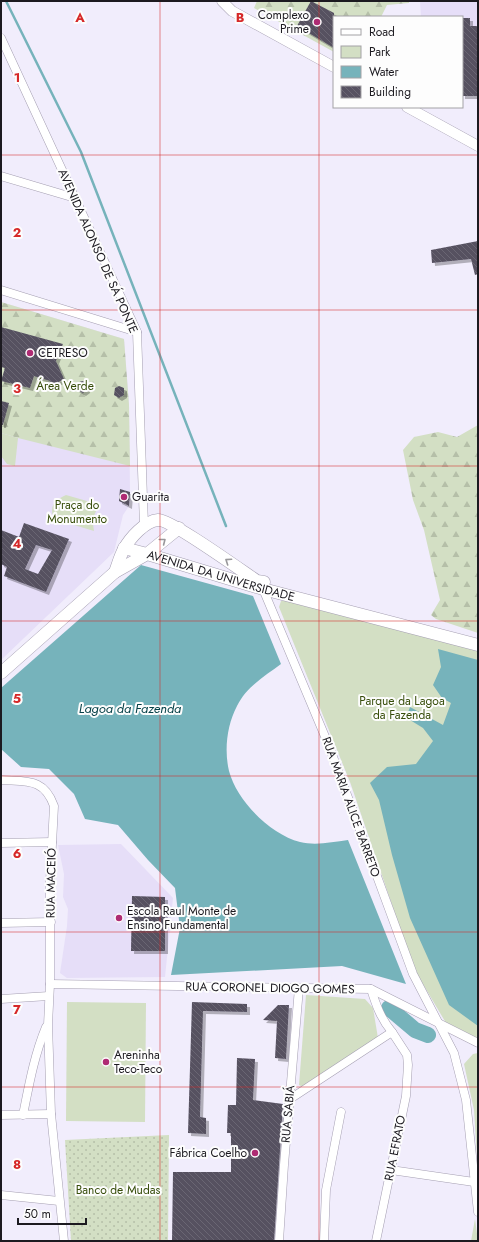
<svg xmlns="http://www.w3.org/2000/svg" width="479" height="1242" font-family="Jost,sans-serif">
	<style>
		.built { fill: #e6def8 }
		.grass { fill: url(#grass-dots) }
		.forest { fill: url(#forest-firs) }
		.park { fill: #d3dfc4 }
		.water { fill: #76b3bb }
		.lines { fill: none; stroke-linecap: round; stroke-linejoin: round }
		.stream { stroke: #76b3bb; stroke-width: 2.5 }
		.river { stroke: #76b3bb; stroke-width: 16 }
		.building { fill: url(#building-back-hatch); fill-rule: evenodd; filter: url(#shadow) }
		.minor-casing { stroke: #a59fb2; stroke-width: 9 }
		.tertiary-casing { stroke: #a59fb2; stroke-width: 11 }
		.secondary-casing { stroke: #a59fb2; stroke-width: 13 }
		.minor { stroke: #fff; stroke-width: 8 }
		.tertiary { stroke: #fff; stroke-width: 10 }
		.secondary { stroke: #fff; stroke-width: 12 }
		.oneway { stroke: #99989b }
		.grid { fill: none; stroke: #d62828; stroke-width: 1; stroke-opacity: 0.55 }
		.poi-dot { fill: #af2b73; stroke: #fdfdfd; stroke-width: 1.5 }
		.labels { text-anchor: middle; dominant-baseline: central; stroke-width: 4; stroke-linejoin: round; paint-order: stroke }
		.poi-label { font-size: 12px; fill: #1c1a20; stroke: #fdfdfd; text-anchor: start }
		.street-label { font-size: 12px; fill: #1c1a20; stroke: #fdfdfd }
		.park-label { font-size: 12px; fill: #374d0a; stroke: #fdfdfd }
		.water-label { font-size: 13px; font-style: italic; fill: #054047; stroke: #fdfdfd }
		.grid-label { font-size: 13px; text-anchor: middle; font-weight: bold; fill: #d62828; stroke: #fdfdfd; stroke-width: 4; stroke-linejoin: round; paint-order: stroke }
	</style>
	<defs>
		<pattern id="grass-dots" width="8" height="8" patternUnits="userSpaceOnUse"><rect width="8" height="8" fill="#d3dfc4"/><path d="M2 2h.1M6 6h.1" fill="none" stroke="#b5bfa8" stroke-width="1.8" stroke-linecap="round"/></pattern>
		<pattern id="forest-firs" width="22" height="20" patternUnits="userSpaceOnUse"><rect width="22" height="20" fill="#d3dfc4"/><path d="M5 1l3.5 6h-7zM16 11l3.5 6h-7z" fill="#b5bfa8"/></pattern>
		<pattern id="building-back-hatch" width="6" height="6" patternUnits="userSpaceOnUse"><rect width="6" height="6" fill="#565161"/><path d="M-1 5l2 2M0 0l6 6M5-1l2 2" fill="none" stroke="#6a6673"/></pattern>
		<filter id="shadow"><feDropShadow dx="3" dy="3" stdDeviation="0" flood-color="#0004"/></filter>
	</defs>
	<rect width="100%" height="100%" fill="#f1edfc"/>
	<g class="built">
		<polygon points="420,1 478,1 478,96 462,96 462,17 421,17"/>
		<polygon points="1,302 124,339 129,405 130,492 129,506 123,515 114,552 1,660"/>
		<polygon points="121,844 173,898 165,977 67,978 60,973 67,926 68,909 63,897 64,874 58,845"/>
	</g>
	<polygon class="grass" points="169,1135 168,1241 71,1241 65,1140"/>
	<g class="forest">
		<polygon points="257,1 409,1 409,3 387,5 381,17 334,17 334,52 254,8"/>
		<polygon points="1,302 124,339 129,405 130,466 18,438 1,433"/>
		<polygon points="478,425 478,633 436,619 431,615 440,600 424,530 413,500 403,450 414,437 438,432 457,437"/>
	</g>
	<g class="park">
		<polygon points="1,433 18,438 15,466 7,464 1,456"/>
		<path d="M66 495 101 505C93 513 92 520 94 531L54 519C49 507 54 500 66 495Z"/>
		<polygon points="289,600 478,648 478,1040 446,1023 414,969 350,782 279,607 281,601"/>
		<polygon points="306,995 365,999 373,1008 378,1038 303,1087 299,1085"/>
		<polygon points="67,1002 146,1003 145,1122 66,1121"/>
		<polygon points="478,1053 478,1173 474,1110 464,1064 473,1054"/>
		<polygon points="475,1219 478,1241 471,1241"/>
	</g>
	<g class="water">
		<path d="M141 565 253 596 281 664C265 676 246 687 237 706 227 725 224 750 229 771 237 801 270 834 300 842 316 846 332 842 348 840L406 984 342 966 171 975 180 928 175 888 148 860 118 825 85 819 74 794 49 769 21 767 1 749V688Z"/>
		<polygon points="438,649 478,660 478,1026 449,1005 410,918 392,855 379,800 370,783 387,767 416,764 433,741 423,728 410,720 407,715 410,707 443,725 451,703 442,698 433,685 441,667"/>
	</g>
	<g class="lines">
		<polyline class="stream" points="6,1 81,152 226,526"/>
		<polyline class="river" points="389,1008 415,1030 428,1035"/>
	</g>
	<g class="building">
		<polygon points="311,1 334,13 334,48 297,26"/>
		<polygon points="462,18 470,18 470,26 478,26 478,96 462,96"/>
		<polygon points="478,241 478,274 475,275 471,259 432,263 431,250"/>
		<polygon points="1,327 63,344 56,361 64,379 53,385 50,381 34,376 30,388 1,381 5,368 1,367"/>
		<polygon points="82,381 88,383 87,390 83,393 76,389 77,383"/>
		<polygon points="119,386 124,388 124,395 119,398 114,395 115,388"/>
		<polygon points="1,401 9,403 3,425 1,425"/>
		<polygon points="120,489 130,492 129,506 119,501"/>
		<path d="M24 523 69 539 46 592 4 576 7 567 1 564V530L19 537ZM36 545 52 550 38 574 25 569Z"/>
		<polygon points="132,896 165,897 165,951 131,951"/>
		<polygon points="192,1002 247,1004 247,1012 203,1011 200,1117 206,1118 206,1134 188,1133"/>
		<polygon points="278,1005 289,1005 286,1059 275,1058 277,1021 263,1020"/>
		<polygon points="237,1058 255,1059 253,1100 283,1104 274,1241 172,1241 173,1172 231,1172 231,1133 227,1133 228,1105 236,1105"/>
	</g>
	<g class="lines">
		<defs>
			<g id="minor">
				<polyline points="1,38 137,332 144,525"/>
				<polyline points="1,176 75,198"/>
				<polyline points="1,290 137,332"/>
				<polyline points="263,589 329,746 413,974 454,1053 466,1100 478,1212"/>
				<path d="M1 780C27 782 44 778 54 806L50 882V984L48 1025 51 1114 64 1241"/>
				<polyline points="1,843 52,842"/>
				<polyline points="1,923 51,922"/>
				<polyline points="50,984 371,989 478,1043"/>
				<path d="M371 989C376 1005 381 1019 392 1032"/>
				<polyline points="1,999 49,996"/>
				<polyline points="290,1099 392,1032 407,1055 408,1065 407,1080 406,1096 376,1241"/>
				<polyline points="1,1115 51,1114"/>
				<path d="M23 1115C29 1085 34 1056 46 1027"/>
				<polyline points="391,1170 474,1182"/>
				<polyline points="1,1195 59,1201"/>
				<polyline points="279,1241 284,1165 299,988"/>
				<polyline points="324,1241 326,1190 341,1112"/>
			</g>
			<g id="tertiary">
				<polyline points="222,1 232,11 334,67"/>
				<polyline points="407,107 478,146"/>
			</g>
			<g id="secondary">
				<polyline points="124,548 147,554 179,528"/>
				<path d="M115 572C118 564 120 556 124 549 130 538 145 521 158 520 170 519 242 571 257 581L264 582"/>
				<path id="s1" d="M1 673 115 572 147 554 263 589 478 645"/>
			</g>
		</defs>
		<use href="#minor" class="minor-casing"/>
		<use href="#tertiary" class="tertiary-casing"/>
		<use href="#secondary" class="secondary-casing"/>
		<use href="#minor" class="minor"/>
		<use href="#tertiary" class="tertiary"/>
		<use href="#secondary" class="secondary"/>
	</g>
	<defs><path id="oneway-chevron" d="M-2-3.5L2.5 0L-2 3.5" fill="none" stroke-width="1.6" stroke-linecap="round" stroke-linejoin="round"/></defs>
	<g class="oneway">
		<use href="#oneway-chevron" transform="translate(163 541) rotate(-38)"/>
		<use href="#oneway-chevron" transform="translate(228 561) rotate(-146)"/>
	</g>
	<path class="grid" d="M160 1V1241M319 1V1241M1 155H478M1 310H478M1 466H478M1 621H478M1 776H478M1 932H478M1 1087H478"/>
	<g class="poi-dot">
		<circle cx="317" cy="22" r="4"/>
		<circle cx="30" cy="353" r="4"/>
		<circle cx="124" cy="497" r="4"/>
		<circle cx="119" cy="918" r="4"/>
		<circle cx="106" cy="1062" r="4"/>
		<circle cx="255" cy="1153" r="4"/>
	</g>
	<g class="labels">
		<g class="poi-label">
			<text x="309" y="15" text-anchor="end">Complexo<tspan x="309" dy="14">Prime</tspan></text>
			<text x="38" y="353">CETRESO</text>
			<text x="132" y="497">Guarita</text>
			<text x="127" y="911">Escola Raul Monte de<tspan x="127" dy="14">Ensino Fundamental</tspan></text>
			<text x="114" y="1055">Areninha<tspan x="114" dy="14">Teco-Teco</tspan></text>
			<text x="247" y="1153" text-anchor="end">Fábrica Coelho</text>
		</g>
		<g class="street-label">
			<text transform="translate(98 251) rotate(66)">AVENIDA ALONSO DE SÁ PONTE</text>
			<text stroke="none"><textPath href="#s1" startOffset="266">AVENIDA DA UNIVERSIDADE</textPath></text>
			<text transform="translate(351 807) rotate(70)">RUA MARIA ALICE BARRETO</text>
			<text transform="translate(51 883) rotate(-89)">RUA MACEIÓ</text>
			<text transform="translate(270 988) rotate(1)">RUA CORONEL DIOGO GOMES</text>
			<text transform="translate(288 1114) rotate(-85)">RUA SABIÁ</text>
			<text transform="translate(395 1148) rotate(-79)">RUA EFRATO</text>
		</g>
		<g class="park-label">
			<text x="65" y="386">Área Verde</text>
			<text x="77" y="505">Praça do<tspan x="77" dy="14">Monumento</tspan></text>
			<text x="402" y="701">Parque da Lagoa<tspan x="402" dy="14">da Fazenda</tspan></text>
			<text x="118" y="1190">Banco de Mudas</text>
		</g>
		<g class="water-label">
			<text x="130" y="708">Lagoa da Fazenda</text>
		</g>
	</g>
	<g class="grid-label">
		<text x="80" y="22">A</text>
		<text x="240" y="22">B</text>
		<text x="17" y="82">1</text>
		<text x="17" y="237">2</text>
		<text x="17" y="393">3</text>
		<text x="17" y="548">4</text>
		<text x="17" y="703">5</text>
		<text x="17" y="858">6</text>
		<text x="17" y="1014">7</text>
		<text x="17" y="1169">8</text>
	</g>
	<rect width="479" height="1242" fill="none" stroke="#1c1a20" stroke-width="4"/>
	<rect x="333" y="16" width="130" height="92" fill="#fdfdfd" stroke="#a3a2a5"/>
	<rect x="341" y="29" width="20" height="6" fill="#ffffff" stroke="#a3a2a5"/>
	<text x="369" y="36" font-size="12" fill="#1c1a20">Road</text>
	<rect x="341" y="46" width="20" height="12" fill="#d3dfc4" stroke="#a3a2a5"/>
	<text x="369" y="56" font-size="12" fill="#1c1a20">Park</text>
	<rect x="341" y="66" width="20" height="12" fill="#76b3bb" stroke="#a3a2a5"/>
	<text x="369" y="76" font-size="12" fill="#1c1a20">Water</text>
	<rect x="341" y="86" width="20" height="12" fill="url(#building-back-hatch)" stroke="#a3a2a5"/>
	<text x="369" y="96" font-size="12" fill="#1c1a20">Building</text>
	<path d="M18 1218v6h68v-6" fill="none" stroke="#1c1a20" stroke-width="2"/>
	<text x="24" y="1218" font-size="12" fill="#1c1a20" stroke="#fdfdfd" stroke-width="3" paint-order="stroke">50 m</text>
</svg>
